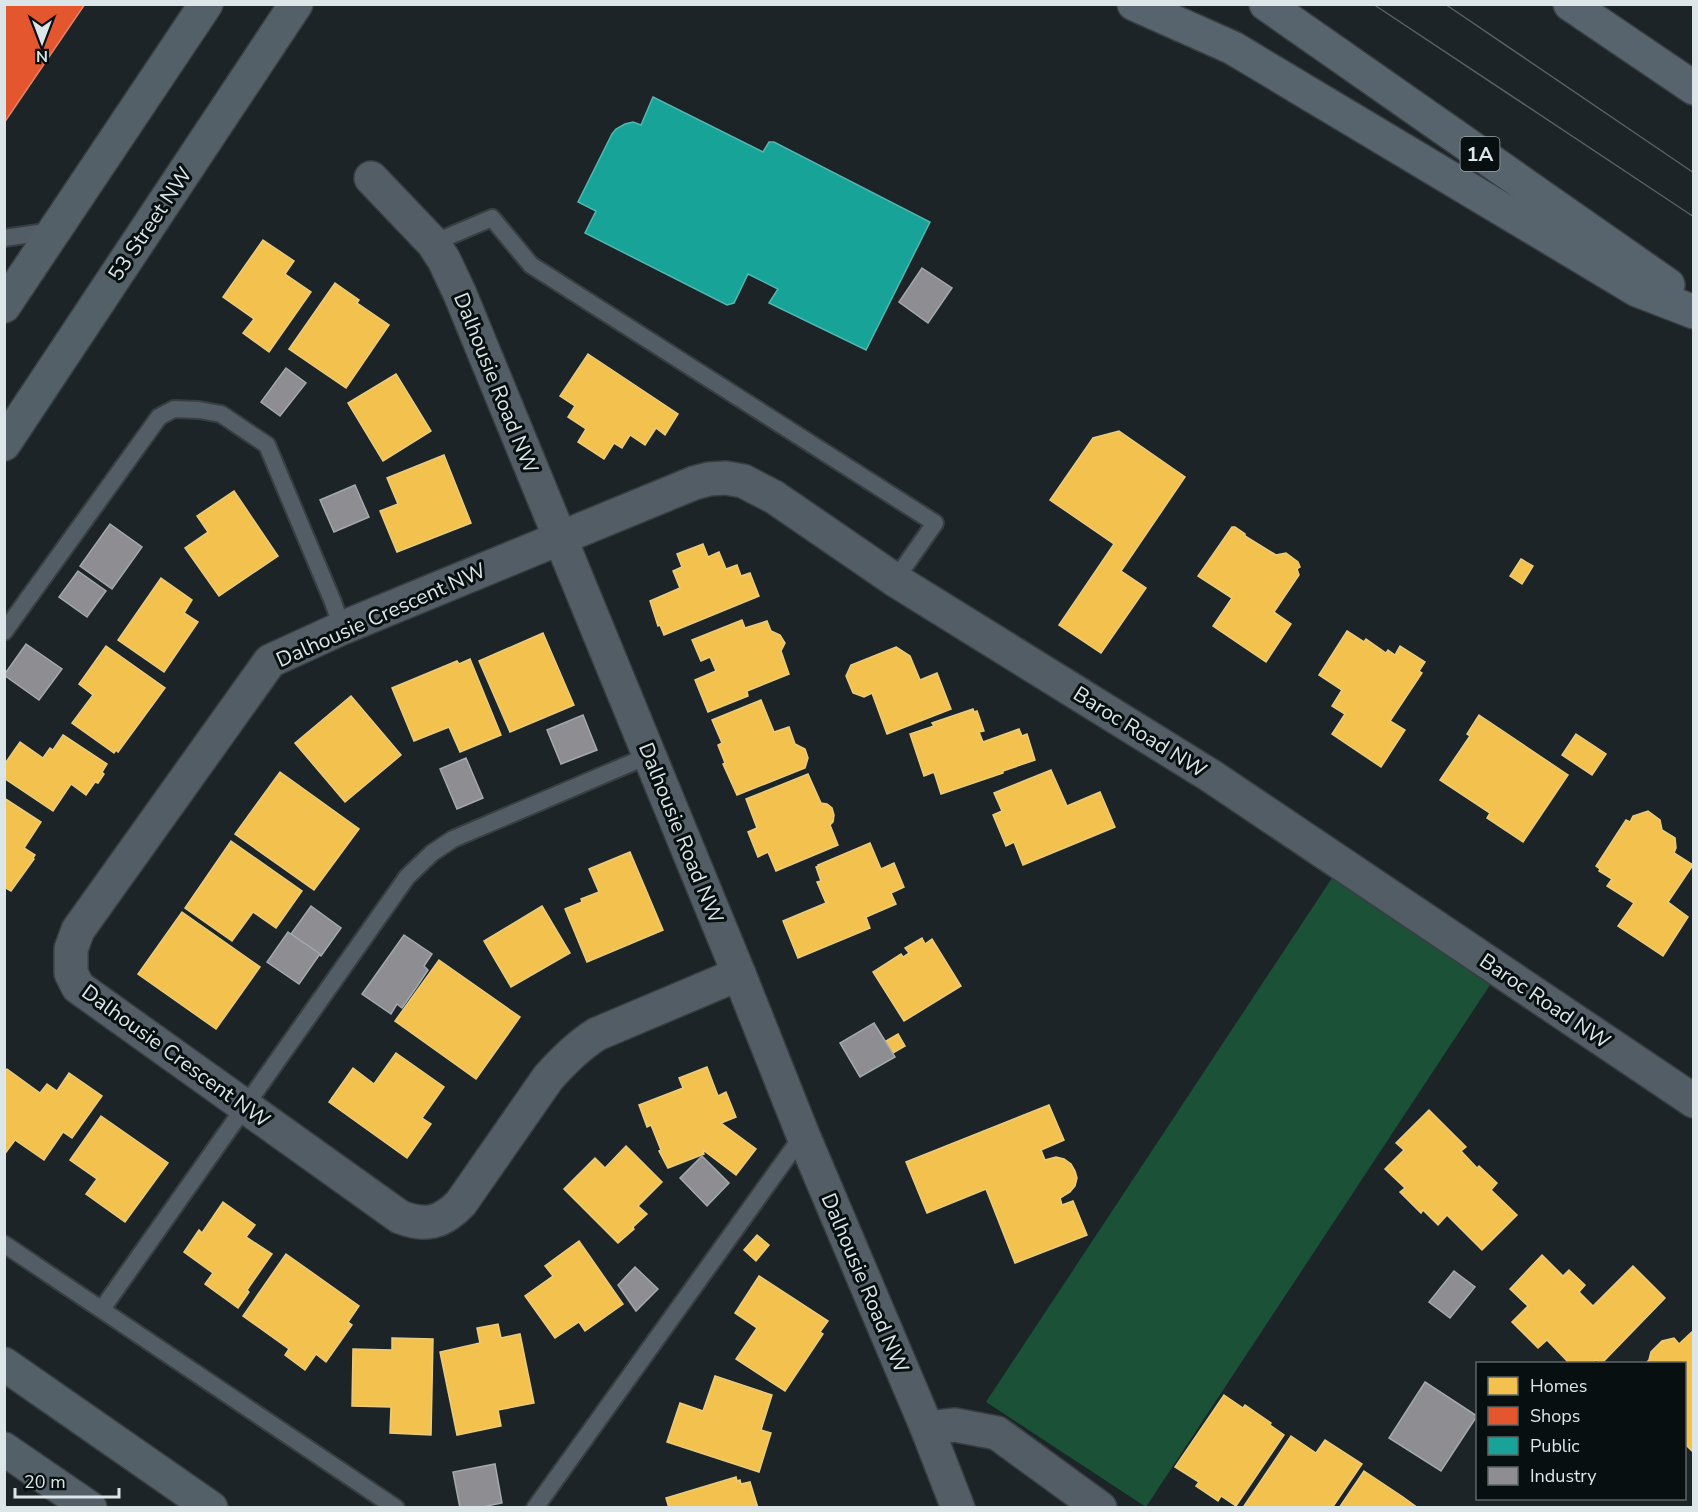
<svg xmlns="http://www.w3.org/2000/svg" width="1698" height="1512" font-family="'Nunito Sans',sans-serif">
	<style>
		.green { fill: #1a5137 }
		.homes { fill: #f2c14e; stroke: #ebcc7c; stroke-width: 1.5 }
		.shops { fill: #e4572e; stroke: #e28266; stroke-width: 1.5 }
		.public { fill: #17a398; stroke: #52b7b0; stroke-width: 1.5 }
		.industry { fill: #8d8d92; stroke: #a5a8ac; stroke-width: 1.5 }
		.lines { fill: none; stroke-linecap: round; stroke-linejoin: round }
		.lane-casing { stroke: #383e41; stroke-width: 20 }
		.street-casing { stroke: #383e41; stroke-width: 36 }
		.secondary-casing { stroke: #383e41; stroke-width: 36 }
		.highway-casing { stroke: #383e41; stroke-width: 36 }
		.lane { stroke: #535d65; stroke-width: 16 }
		.street { stroke: #535d65; stroke-width: 33 }
		.secondary { stroke: #536068; stroke-width: 33 }
		.highway { stroke: #58646d; stroke-width: 33 }
		.tram { stroke: #586065; stroke-width: 1.5 }
		.labels { text-anchor: middle; dominant-baseline: central; stroke-width: 6; stroke-linejoin: round; paint-order: stroke }
		.shield { fill: #080f10; stroke: #9ca6a8; stroke-width: 1.5 }
		.shield-label { font-size: 20px; font-weight: bold; fill: #dce6e9 }
		.street-label { font-size: 21px; fill: #dce6e9; stroke: #080f10 }
	</style>
	<rect width="100%" height="100%" fill="#1c2427"/>
	<polygon class="green" points="1332,878 1490,985 1146,1507 986,1402"/>
	<g class="homes">
		<polygon points="263,240 294,261 285,274 311,292 269,352 243,333 254,319 223,297"/>
		<polygon points="335,283 359,300 357,303 389,325 346,388 289,349"/>
		<polygon points="588,354 678,414 665,435 656,428 645,445 630,435 622,448 614,443 604,459 578,442 586,429 568,417 575,406 560,396"/>
		<polygon points="396,374 431,431 383,461 348,403"/>
		<polygon points="1119,431 1185,477 1121,571 1146,588 1101,653 1059,625 1114,544 1050,500 1093,438"/>
		<polygon points="444,455 471,523 397,552 380,511 398,504 387,478"/>
		<polygon points="234,491 278,556 219,596 185,548 208,532 197,516"/>
		<polygon points="1232,527 1235,527 1245,534 1245,536 1276,555 1286,553 1298,562 1300,567 1297,569 1299,575 1274,612 1291,624 1266,662 1213,626 1232,598 1198,576"/>
		<polygon points="703,544 708,557 719,552 726,569 737,565 741,576 750,573 759,596 664,635 660,625 658,626 650,601 680,588 673,571 682,567 677,554"/>
		<polygon points="1521,559 1533,566 1522,584 1510,576"/>
		<polygon points="161,578 192,600 184,613 198,622 164,672 118,640"/>
		<polygon points="742,620 745,628 767,621 771,631 780,635 785,643 781,651 789,674 747,691 748,696 708,712 695,680 716,671 710,657 701,661 692,640"/>
		<polygon points="1347,631 1364,642 1366,639 1386,653 1388,650 1395,655 1400,646 1425,662 1419,671 1422,673 1390,721 1405,730 1381,767 1332,734 1345,714 1332,706 1342,690 1319,675"/>
		<polygon points="543,633 574,705 510,732 479,661"/>
		<polygon points="106,646 165,688 118,752 116,750 114,753 72,723 93,695 79,684"/>
		<polygon points="896,647 910,656 920,680 937,673 951,709 887,734 872,693 864,697 853,693 846,676 851,665"/>
		<polygon points="470,659 501,735 460,752 449,727 414,741 392,688 457,661 459,664"/>
		<polygon points="351,696 401,755 345,802 295,743"/>
		<polygon points="761,700 774,732 789,727 795,744 805,749 808,758 805,768 737,795 723,764 725,763 718,745 722,743 712,720"/>
		<polygon points="973,709 974,712 977,711 984,731 979,732 983,742 1019,729 1022,736 1027,734 1035,760 1003,771 1003,773 941,794 934,772 924,776 910,734 934,726 932,723"/>
		<polygon points="1479,715 1568,775 1523,842 1487,818 1490,813 1440,780 1470,736 1467,734"/>
		<polygon points="1576,734 1606,754 1592,775 1562,755"/>
		<polygon points="63,735 107,764 102,772 104,774 98,783 95,782 86,795 71,784 53,811 4,778 4,765 20,742 43,758 50,748 53,750"/>
		<polygon points="1051,770 1067,806 1100,792 1115,827 1023,865 1014,842 1006,846 993,815 1002,811 994,793"/>
		<polygon points="280,772 359,829 314,890 235,834"/>
		<polygon points="808,774 821,803 827,804 832,808 834,815 833,822 830,825 838,845 776,871 768,852 758,857 748,832 757,828 746,799"/>
		<polygon points="4,798 41,822 24,848 35,855 33,858 34,859 11,891 4,887"/>
		<polygon points="1648,811 1660,820 1662,830 1675,838 1676,848 1674,853 1693,865 1668,902 1688,917 1663,956 1618,926 1634,903 1607,886 1612,879 1599,871 1600,869 1596,866 1626,820 1630,822 1633,816"/>
		<polygon points="231,841 302,891 276,928 253,912 232,941 185,908"/>
		<polygon points="870,843 881,869 894,863 904,887 891,893 896,904 866,917 870,928 798,958 783,921 826,903 817,882 821,881 816,867 819,866 818,865"/>
		<polygon points="630,852 663,930 587,962 565,909 582,902 581,899 599,892 589,869"/>
		<polygon points="542,906 570,953 511,987 484,941"/>
		<polygon points="182,912 260,967 216,1029 138,974"/>
		<polygon points="922,938 925,944 932,939 961,986 904,1021 873,972 901,954 903,957 909,953 905,948"/>
		<polygon points="439,960 520,1017 476,1079 395,1021"/>
		<polygon points="898,1034 905,1046 893,1053 886,1041"/>
		<polygon points="396,1053 444,1087 422,1118 431,1124 407,1158 329,1102 353,1068 374,1084"/>
		<polygon points="707,1067 718,1096 726,1092 736,1117 721,1123 756,1149 736,1175 703,1150 704,1154 668,1168 659,1151 661,1150 651,1125 647,1127 639,1105 683,1088 679,1078"/>
		<polygon points="7,1069 40,1093 47,1084 57,1091 69,1073 102,1096 72,1138 63,1132 44,1160 15,1140 4,1155 4,1073"/>
		<polygon points="1049,1105 1064,1140 1041,1150 1045,1160 1056,1157 1064,1159 1071,1164 1075,1171 1077,1178 1075,1186 1070,1192 1060,1198 1062,1205 1073,1201 1087,1235 1015,1263 986,1189 927,1213 906,1162"/>
		<polygon points="1429,1110 1466,1147 1461,1151 1477,1168 1479,1166 1497,1183 1491,1190 1517,1215 1482,1250 1447,1215 1438,1225 1423,1210 1421,1213 1400,1192 1405,1188 1385,1169 1404,1150 1396,1143"/>
		<polygon points="101,1116 168,1163 125,1222 86,1194 97,1179 70,1160"/>
		<polygon points="626,1146 662,1182 638,1206 647,1214 633,1227 634,1229 618,1243 564,1189 595,1158 605,1168"/>
		<polygon points="223,1202 255,1225 246,1237 272,1254 247,1290 249,1292 238,1308 205,1284 213,1273 184,1252 199,1230 202,1233"/>
		<polygon points="757,1235 769,1245 756,1261 744,1250"/>
		<polygon points="579,1241 623,1304 585,1331 579,1322 555,1338 525,1296 553,1276 545,1266"/>
		<polygon points="286,1254 359,1306 348,1322 352,1325 326,1362 316,1354 305,1370 285,1355 289,1349 243,1316"/>
		<polygon points="1542,1255 1563,1276 1569,1270 1585,1285 1579,1292 1593,1306 1633,1266 1665,1298 1601,1364 1596,1360 1592,1364 1570,1364 1547,1340 1538,1348 1512,1322 1528,1306 1510,1289"/>
		<polygon points="759,1276 828,1321 820,1332 823,1334 785,1391 736,1359 757,1328 735,1313"/>
		<polygon points="498,1324 501,1338 520,1334 534,1403 498,1410 501,1426 457,1435 440,1352 480,1343 477,1328"/>
		<polygon points="1694,1330 1694,1452 1693,1452 1684,1443 1684,1364 1645,1364 1649,1360 1651,1352 1662,1341 1674,1338 1679,1344"/>
		<polygon points="392,1338 433,1339 431,1435 390,1433 391,1407 352,1406 353,1349 392,1350"/>
		<polygon points="715,1376 772,1395 761,1430 771,1433 759,1472 667,1442 680,1403 703,1411"/>
		<polygon points="1224,1395 1243,1408 1245,1405 1271,1423 1270,1425 1284,1435 1236,1506 1221,1496 1218,1501 1196,1486 1199,1482 1175,1467"/>
		<polygon points="1291,1436 1316,1453 1325,1440 1362,1464 1332,1508 1247,1508 1244,1506"/>
		<polygon points="1364,1471 1403,1497 1418,1508 1339,1508"/>
		<polygon points="736,1477 737,1481 740,1480 741,1484 750,1482 758,1508 669,1508 666,1498"/>
	</g>
	<polygon class="shops" points="4,4 85,4 4,123"/>
	<polygon class="public" points="653,97 763,152 769,142 774,142 930,222 866,350 769,303 778,289 748,274 734,303 727,305 585,233 596,211 578,202 612,134 616,129 625,124 633,122 641,125"/>
	<g class="industry">
		<polygon points="922,268 952,288 928,323 899,302"/>
		<polygon points="286,368 306,383 280,416 261,402"/>
		<polygon points="355,485 369,517 334,532 320,500"/>
		<polygon points="110,524 142,547 112,589 80,566"/>
		<polygon points="78,571 106,591 87,617 59,597"/>
		<polygon points="26,644 62,669 39,700 4,675"/>
		<polygon points="583,715 597,750 561,764 547,730"/>
		<polygon points="466,758 483,798 457,809 440,769"/>
		<polygon points="311,906 341,928 321,956 291,934"/>
		<polygon points="288,932 320,954 299,984 267,962"/>
		<polygon points="404,935 432,954 424,966 428,970 416,988 402,1008 397,1004 391,1014 362,994"/>
		<polygon points="874,1023 895,1057 860,1077 840,1043"/>
		<polygon points="702,1156 729,1183 707,1206 680,1178"/>
		<polygon points="635,1267 658,1289 636,1311 618,1285"/>
		<polygon points="1454,1271 1475,1287 1450,1318 1429,1302"/>
		<polygon points="1425,1382 1477,1416 1441,1471 1389,1438"/>
		<polygon points="495,1464 502,1503 477,1508 460,1508 453,1472"/>
	</g>
	<g class="lines">
		<defs>
			<g id="lane">
				<polyline points="4,238 52,231"/>
				<polyline points="433,243 492,218 531,265 935,523 895,580"/>
				<polyline points="4,632 159,417 174,409 199,410 221,414 267,445 333,602 342,628"/>
				<polyline points="4,1244 396,1508"/>
				<polyline points="102,1309 407,877 432,853 453,839 650,755"/>
				<polyline points="535,1508 803,1135"/>
			</g>
			<g id="street">
				<polyline points="371,178 433,243 444,260 460,294 739,974 803,1135 927,1428 958,1508"/>
				<path d="M739 974 597 1034C578 1046 563 1061 548 1078L461 1203C442 1223 426 1227 400 1217L78 987 71 973V949L78 930 270 661 342 628 694 483 709 479 726 478 743 481 774 497 895 580 1211 776 1694 1101"/>
				<polyline points="927,1428 955,1425 997,1433 1100,1508"/>
			</g>
			<g id="secondary">
				<polyline points="4,306 206,4"/>
				<polyline points="4,444 296,4"/>
				<polyline points="4,1364 211,1508"/>
				<polyline points="4,1449 90,1508"/>
			</g>
			<g id="highway">
				<polyline points="1134,4 1233,48 1637,290 1694,312"/>
				<polyline points="1266,4 1668,285"/>
				<polyline points="1570,4 1694,88"/>
			</g>
		</defs>
		<use href="#lane" class="lane-casing"/>
		<use href="#street" class="street-casing"/>
		<use href="#secondary" class="secondary-casing"/>
		<use href="#highway" class="highway-casing"/>
		<use href="#lane" class="lane"/>
		<use href="#street" class="street"/>
		<use href="#secondary" class="secondary"/>
		<use href="#highway" class="highway"/>
		<g class="tram">
			<polyline points="1373,4 1694,217"/>
			<polyline points="1445,4 1694,173"/>
		</g>
	</g>
	<g class="labels">
		<rect class="shield" x="1460.5" y="137" width="39" height="34" rx="4.5"/>
		<g class="shield-label">
			<text x="1480" y="154">1A</text>
		</g>
		<g class="street-label">
			<text transform="translate(150 224) rotate(-56)">53 Street NW</text>
			<text transform="translate(496 383) rotate(68)">Dalhousie Road NW</text>
			<text transform="translate(381 615) rotate(-24)">Dalhousie Crescent NW</text>
			<text transform="translate(1140 732) rotate(32)">Baroc Road NW</text>
			<text transform="translate(681 833) rotate(68)">Dalhousie Road NW</text>
			<text transform="translate(1545 1001) rotate(34)">Baroc Road NW</text>
			<text transform="translate(176 1056) rotate(36)">Dalhousie Crescent NW</text>
			<text transform="translate(865 1283) rotate(67)">Dalhousie Road NW</text>
		</g>
	</g>
	<rect width="1698" height="1512" fill="none" stroke="#dce6e9" stroke-width="12"/>
	<rect x="1476" y="1362" width="210" height="138" fill="#080f10" stroke="#5d6567" stroke-width="1.5"/>
	<rect x="1488" y="1377" width="30" height="18" fill="#f2c14e" stroke="#5d6567" stroke-width="1.5"/>
	<text x="1530" y="1392" font-size="18" fill="#dce6e9">Homes</text>
	<rect x="1488" y="1407" width="30" height="18" fill="#e4572e" stroke="#5d6567" stroke-width="1.5"/>
	<text x="1530" y="1422" font-size="18" fill="#dce6e9">Shops</text>
	<rect x="1488" y="1437" width="30" height="18" fill="#17a398" stroke="#5d6567" stroke-width="1.5"/>
	<text x="1530" y="1452" font-size="18" fill="#dce6e9">Public</text>
	<rect x="1488" y="1467" width="30" height="18" fill="#8d8d92" stroke="#5d6567" stroke-width="1.5"/>
	<text x="1530" y="1482" font-size="18" fill="#dce6e9">Industry</text>
	<g transform="translate(42 42) rotate(180)" stroke="#080f10" stroke-width="4.5" paint-order="stroke">
	<path d="M0-4.5L10 22L0 15L-10 22Z" fill="#dce6e9"/>
	<text y="-9" font-size="16" font-weight="bold" text-anchor="middle" fill="#dce6e9">N</text>
	</g>
	<path d="M15 1488v9h104v-9" fill="none" stroke="#dce6e9" stroke-width="3"/>
	<text x="24" y="1488" font-size="18" fill="#dce6e9" stroke="#080f10" stroke-width="4.5" paint-order="stroke">20 m</text>
</svg>
